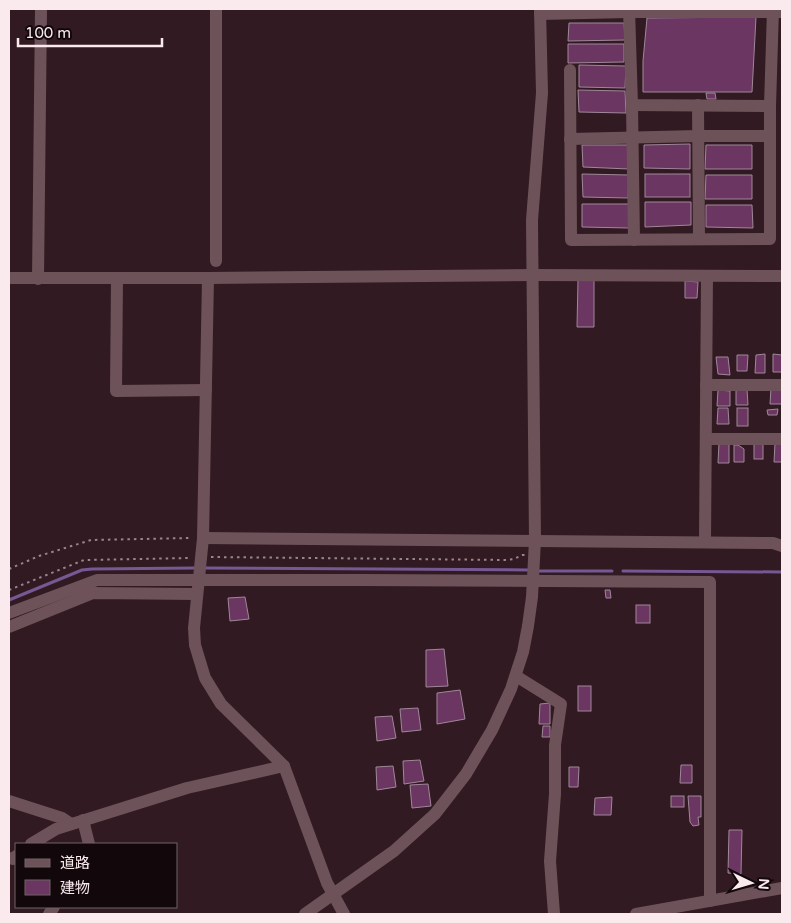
<svg xmlns="http://www.w3.org/2000/svg" width="791" height="923" font-family="'Varela Round','Noto Sans JP',sans-serif">
	<style>
		.lines { fill: none; stroke-linecap: round; stroke-linejoin: round }
		.stream { stroke: #765892; stroke-width: 3 }
		.building { fill: #6b3661; stroke: #9f8899 }
		.path { stroke: #99868b; stroke-width: 2; stroke-dasharray: 2.5 4; stroke-linecap: butt }
		.minor { stroke: #6e5259; stroke-width: 12 }
	</style>
	<rect width="100%" height="100%" fill="#311a21"/>
	<g class="lines">
		<g class="stream">
			<polyline points="206,568 531,570"/>
			<polyline points="537,571 612,571"/>
			<polyline points="623,571 782,572"/>
			<polyline points="9,600 82,570 92,569 194,568"/>
		</g>
	</g>
	<g class="building">
		<polygon points="756,17 752,92 643,92 643,61 647,18"/>
		<polygon points="569,23 624,23 625,40 568,41"/>
		<polygon points="568,44 624,44 624,62 568,63"/>
		<polygon points="579,65 626,66 625,88 579,87"/>
		<polygon points="578,90 625,91 626,113 579,112"/>
		<polygon points="706,93 715,93 716,99 707,99"/>
		<polygon points="690,144 690,169 644,168 644,145"/>
		<polygon points="582,145 628,145 629,169 583,167"/>
		<polygon points="706,145 752,145 752,169 705,169"/>
		<polygon points="582,174 629,175 628,198 583,197"/>
		<rect x="645" y="174" width="45" height="23"/>
		<polygon points="706,175 752,175 752,199 705,199"/>
		<polygon points="645,202 691,202 691,225 645,227"/>
		<polygon points="582,204 629,204 629,228 582,227"/>
		<polygon points="706,205 752,205 753,228 706,227"/>
		<polygon points="578,280 594,280 594,327 577,327"/>
		<polygon points="685,281 698,282 697,298 685,298"/>
		<polygon points="765,354 765,373 755,373 756,355"/>
		<polygon points="773,354 782,355 782,372 773,372"/>
		<polygon points="737,355 748,355 747,371 737,371"/>
		<polygon points="716,357 728,357 730,375 718,374"/>
		<polygon points="771,388 782,388 782,404 770,404"/>
		<polygon points="736,389 747,389 748,405 736,405"/>
		<polygon points="718,390 730,391 730,406 717,406"/>
		<polygon points="718,408 728,408 729,424 717,424"/>
		<rect x="737" y="408" width="11" height="18"/>
		<polygon points="778,409 777,415 768,415 767,410"/>
		<polygon points="719,443 729,444 729,463 718,463"/>
		<rect x="754" y="443" width="9" height="16"/>
		<polygon points="775,443 782,443 782,462 774,462"/>
		<polygon points="734,445 738,445 744,449 744,462 734,462"/>
		<polygon points="605,590 610,590 611,598 606,598"/>
		<polygon points="245,597 249,619 230,621 228,598"/>
		<rect x="636" y="605" width="14" height="18"/>
		<polygon points="444,649 448,686 426,687 426,650"/>
		<rect x="578" y="686" width="13" height="25"/>
		<polygon points="460,690 465,719 437,724 437,693"/>
		<polygon points="550,703 550,724 539,724 540,704"/>
		<polygon points="418,708 421,730 402,732 400,709"/>
		<polygon points="392,716 396,738 377,741 375,717"/>
		<polygon points="543,726 550,726 550,737 542,737"/>
		<polygon points="420,760 424,781 404,784 403,761"/>
		<polygon points="681,765 692,765 692,783 680,783"/>
		<polygon points="393,766 396,787 377,790 376,767"/>
		<polygon points="569,767 579,767 578,787 569,787"/>
		<polygon points="428,784 431,806 412,808 410,785"/>
		<rect x="671" y="796" width="13" height="11"/>
		<polygon points="688,796 701,796 701,817 698,817 699,825 693,826 690,822"/>
		<polygon points="612,797 611,815 594,815 595,798"/>
		<polygon points="729,830 742,830 741,874 728,873"/>
	</g>
	<g class="lines">
		<g class="path">
			<polyline points="211,557 506,560 514,559 522,555 525,555"/>
			<polyline points="9,569 39,556 91,540 191,538"/>
			<polyline points="9,590 84,560 191,558"/>
		</g>
		<g class="minor">
			<polyline points="216,9 216,261"/>
			<polyline points="629,9 632,105 770,106 773,9"/>
			<polyline points="540,14 629,12 782,12"/>
			<polyline points="570,70 571,240 770,239 770,106"/>
			<polyline points="632,105 634,240"/>
			<polyline points="698,105 699,239"/>
			<polyline points="570,139 698,136 769,136"/>
			<polyline points="9,278 208,278 533,275 782,276"/>
			<polyline points="117,278 116,391 206,390"/>
			<polyline points="208,278 203,538 194,628 195,645 205,678 221,704 284,766 327,883 344,914"/>
			<polyline points="38,279 41,9"/>
			<polyline points="706,385 782,385"/>
			<polyline points="706,439 782,439"/>
			<polyline points="203,538 773,543 782,546"/>
			<polyline points="705,542 707,276"/>
			<polyline points="9,613 97,580 360,580 710,582 710,901"/>
			<polyline points="9,627 93,593 197,594"/>
			<polyline points="516,676 561,704 555,745 555,794 550,861 554,914"/>
			<polyline points="9,801 62,818 71,824"/>
			<polyline points="83,820 89,844"/>
			<polyline points="31,844 56,829 187,788 284,766"/>
			<polyline points="9,858 13,859 16,856"/>
			<polyline points="49,914 54,907"/>
			<polyline points="305,914 394,851 435,814 466,774 492,730 511,689 523,652 528,626 532,597 535,540 532,220 542,93 540,9"/>
			<polyline points="636,914 782,888"/>
		</g>
	</g>
	<rect width="791" height="923" fill="none" stroke="#faeaed" stroke-width="20"/>
	<rect x="15" y="843" width="162" height="65" fill="#12080b" stroke="#6f6265"/>
	<rect x="25" y="859" width="25" height="8" fill="#6e5259" stroke="#6f6265"/>
	<text x="60" y="868" font-size="15" fill="#faeaed">道路</text>
	<rect x="25" y="880" width="25" height="15" fill="#6b3661" stroke="#6f6265"/>
	<text x="60" y="893" font-size="15" fill="#faeaed">建物</text>
	<g transform="translate(751 883) rotate(95)" stroke="#12080b" stroke-width="4" paint-order="stroke">
	<path d="M0-4L9 19L0 12L-9 19Z" fill="#faeaed"/>
	<text y="-8" font-size="14" font-weight="bold" text-anchor="middle" fill="#faeaed">N</text>
	</g>
	<path d="M18 38v8h144v-8" fill="none" stroke="#faeaed" stroke-width="2.5"/>
	<text x="25" y="38" font-size="15" fill="#faeaed" stroke="#12080b" stroke-width="4" paint-order="stroke">100 m</text>
</svg>
